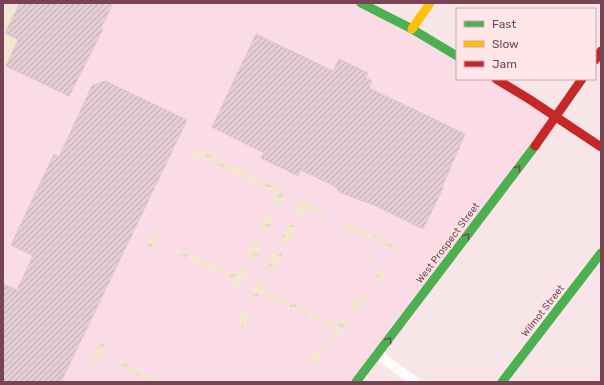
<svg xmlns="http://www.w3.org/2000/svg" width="604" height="385" font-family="Rubik,sans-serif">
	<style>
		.commercial { fill: #fbdbe5 }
		.grass { fill: url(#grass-tufts) }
		.garden { fill: #f2e7cf }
		.building { fill: url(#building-hatch); stroke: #e0c7cd }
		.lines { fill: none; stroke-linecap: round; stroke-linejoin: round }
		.street { stroke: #fefbfb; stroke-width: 10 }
		.fast { stroke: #4caf50; stroke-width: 9 }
		.slow { stroke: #ffc107; stroke-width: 9 }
		.jam { stroke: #c62828; stroke-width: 9 }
		.oneway { stroke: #754955 }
		.labels { text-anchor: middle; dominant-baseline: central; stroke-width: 3; stroke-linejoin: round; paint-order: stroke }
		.street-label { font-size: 10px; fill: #745; stroke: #ffe7e9 }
	</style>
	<defs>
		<pattern id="grass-tufts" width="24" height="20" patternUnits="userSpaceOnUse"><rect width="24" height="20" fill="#f2e7cf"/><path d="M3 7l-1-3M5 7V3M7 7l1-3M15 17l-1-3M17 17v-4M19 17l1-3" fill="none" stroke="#d3c7b4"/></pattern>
		<pattern id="building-hatch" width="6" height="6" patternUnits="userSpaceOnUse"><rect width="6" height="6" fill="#e4cdd2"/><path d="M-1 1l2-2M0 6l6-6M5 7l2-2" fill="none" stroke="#bea8ad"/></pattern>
	</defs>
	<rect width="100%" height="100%" fill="#f7e5e7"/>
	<polygon class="commercial" points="3,3 361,3 457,56 457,79 496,79 556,116 356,382 3,382"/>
	<g class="grass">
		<polygon points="195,151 201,151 282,191 284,198 281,204 278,205 272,202 275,193 197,155 192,163 189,162 188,160 191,154"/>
		<polygon points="304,202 325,211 323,216 307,208 301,216 296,214 295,211 299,203"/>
		<polygon points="267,213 273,216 274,218 268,231 265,232 261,230 260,228"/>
		<polygon points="345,221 399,247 397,251 343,225"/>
		<polygon points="289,224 294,226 295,228 289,242 286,243 282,241 281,238"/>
		<polygon points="158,228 159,231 151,249 148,250 147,247 155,229"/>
		<polygon points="254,241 260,243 261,246 255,259 252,260 247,258 246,255"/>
		<polygon points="177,248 235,275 240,268 246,271 247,273 237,290 235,291 230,288 233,280 175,252"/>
		<polygon points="275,252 277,252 281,253 282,256 276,269 273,270 269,268 268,266"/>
		<polygon points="381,267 386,270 387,272 378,284 376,285 373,282"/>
		<polygon points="262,278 265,280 262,289 338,325 343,317 348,319 349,321 337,338 334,339 332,336 335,328 260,293 256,299 253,300 251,297"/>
		<polygon points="363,293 366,294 367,297 359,309 356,310 353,308 352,306 355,299 359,301"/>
		<polygon points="244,309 249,311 249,313 243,327 241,327 237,325 236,323"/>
		<polygon points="101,343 104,343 105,345 96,363 93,364 92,361"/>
		<polygon points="322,347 325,348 326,350 318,362 315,363 311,361 310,359 314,352 318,354"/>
		<polygon points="121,361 164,382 153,382 119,366"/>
	</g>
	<polygon class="garden" points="9,4 17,8 5,33 18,40 5,68 3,68 3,56 6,49 3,47 3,16 6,6"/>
	<g class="building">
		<polygon points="20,3 113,3 101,28 103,29 69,96 6,66 18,40 5,33"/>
		<polygon points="256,34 333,71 339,59 368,73 366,78 372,81 369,88 465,134 442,187 443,188 423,229 376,206 339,192 336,187 301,170 298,176 261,158 264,153 212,127"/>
		<polygon points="105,81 187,120 61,382 3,382 3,284 17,290 33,256 11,245 54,154 59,157 92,86"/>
	</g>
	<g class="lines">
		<polyline class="street" points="378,354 415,382"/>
		<g class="fast">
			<polyline points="361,3 412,29 457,56"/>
			<polyline points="356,382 535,146"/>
			<polyline points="502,382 601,253"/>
		</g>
		<polyline class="slow" points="412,29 430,3"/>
		<g class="jam">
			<polyline points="595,60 601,51"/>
			<polyline points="496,79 529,99 601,147"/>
			<polyline points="535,146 582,79"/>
		</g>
	</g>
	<defs><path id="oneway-chevron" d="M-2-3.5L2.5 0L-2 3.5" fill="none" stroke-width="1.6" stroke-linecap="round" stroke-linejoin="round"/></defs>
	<g class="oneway">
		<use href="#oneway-chevron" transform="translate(518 168) rotate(-53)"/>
		<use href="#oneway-chevron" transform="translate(467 236) rotate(-53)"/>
		<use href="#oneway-chevron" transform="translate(389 340) rotate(-53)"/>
	</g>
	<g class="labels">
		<g class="street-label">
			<text transform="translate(448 243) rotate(-53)">West Prospect Street</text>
			<text transform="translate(543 311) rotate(-52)">Wilmot Street</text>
		</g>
	</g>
	<rect width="604" height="385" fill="none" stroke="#774455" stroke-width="8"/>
	<rect x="456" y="8" width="140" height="72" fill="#ffe7e9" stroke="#c9a6ae"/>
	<rect x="464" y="21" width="20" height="6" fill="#4caf50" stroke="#c9a6ae"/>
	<text x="492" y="28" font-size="12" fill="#774455">Fast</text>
	<rect x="464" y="41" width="20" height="6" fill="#ffc107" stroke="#c9a6ae"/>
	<text x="492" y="48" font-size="12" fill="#774455">Slow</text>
	<rect x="464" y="61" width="20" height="6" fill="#c62828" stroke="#c9a6ae"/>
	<text x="492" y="68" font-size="12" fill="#774455">Jam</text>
</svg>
